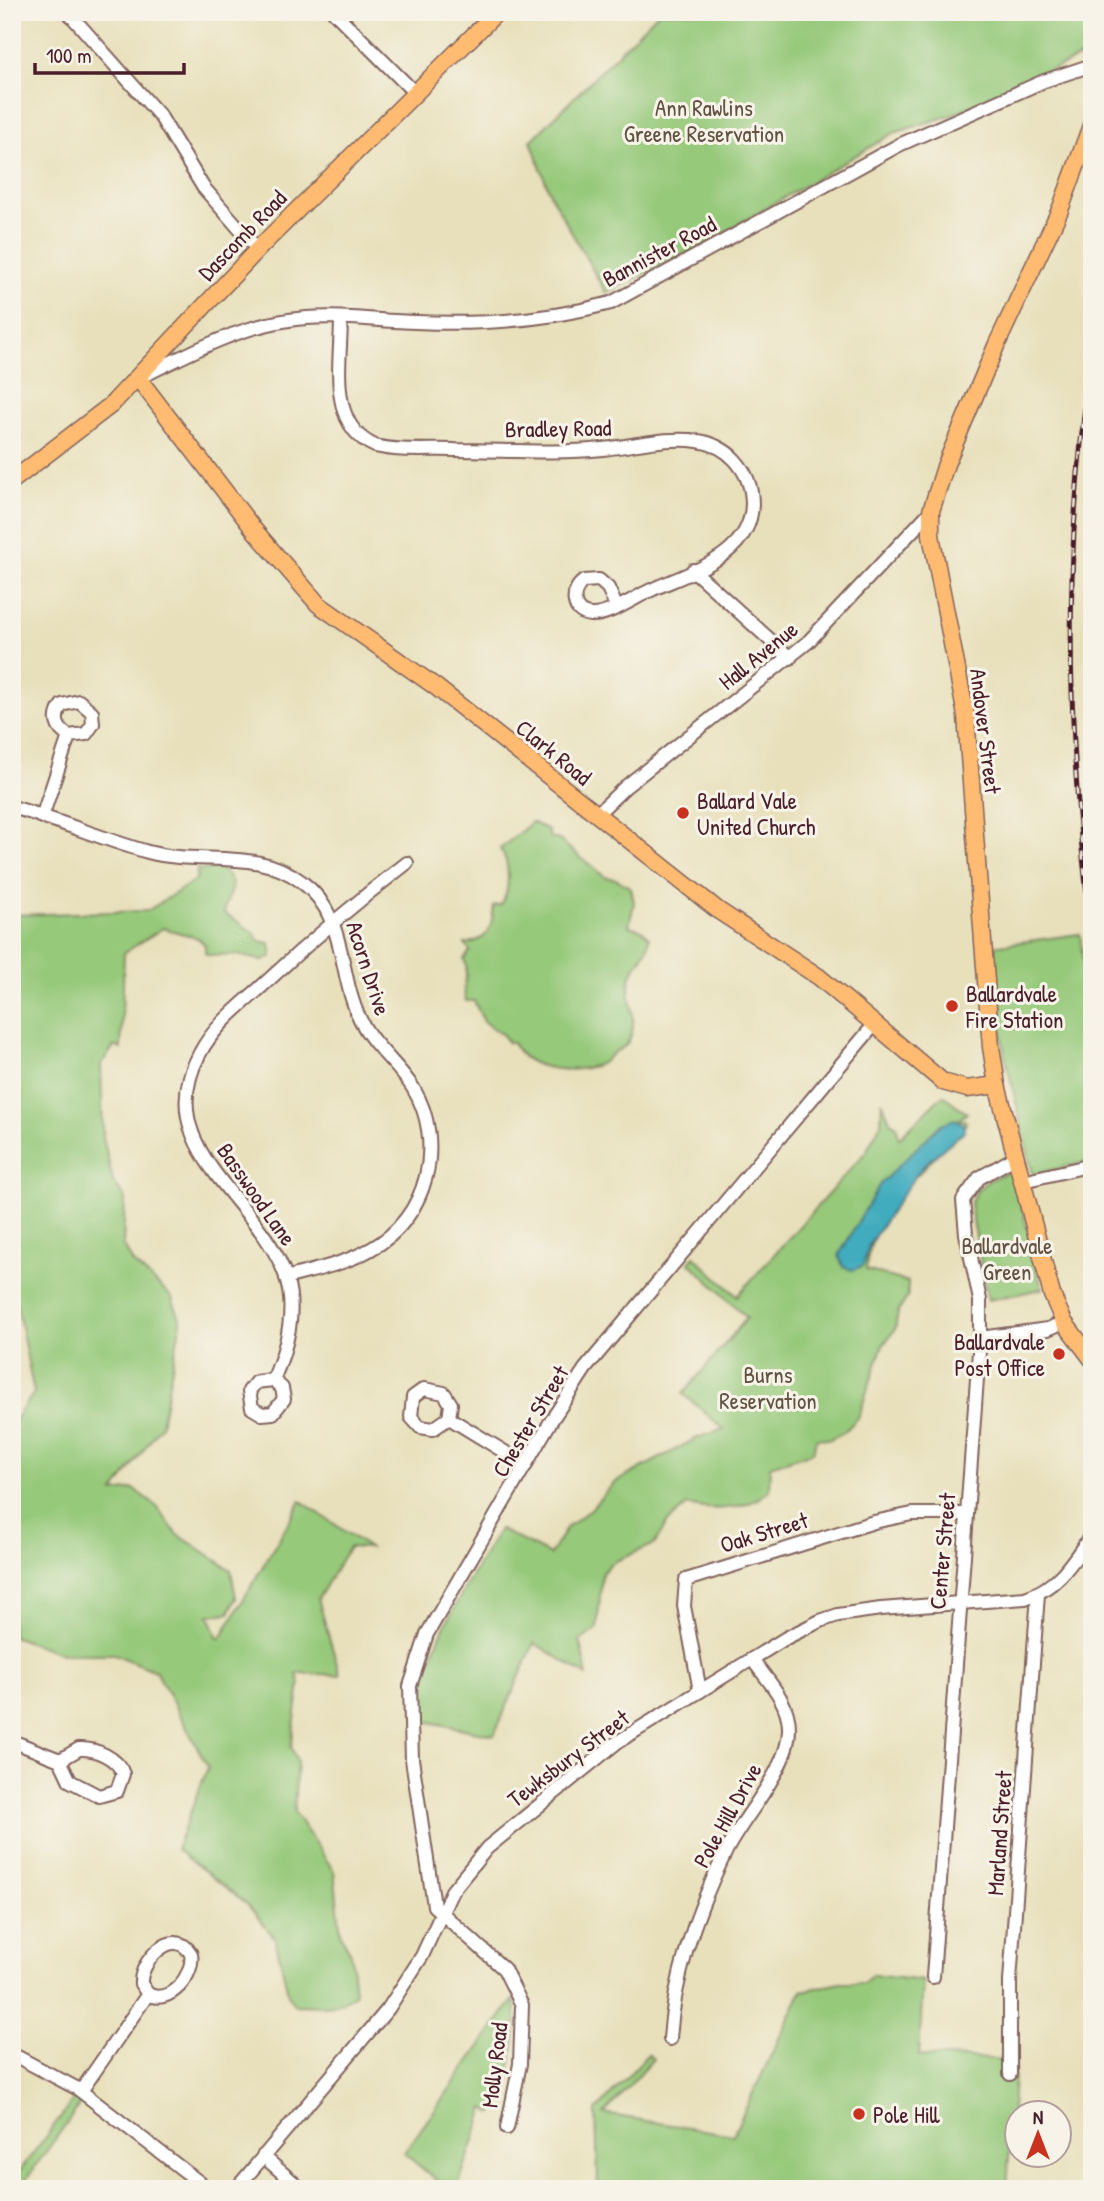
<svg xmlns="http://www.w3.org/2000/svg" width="1104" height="2201" font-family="'Patrick Hand',sans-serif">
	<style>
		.green { fill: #96c97a; stroke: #707452; stroke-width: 2 }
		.water { fill: #40acbe; stroke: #456674; stroke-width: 2 }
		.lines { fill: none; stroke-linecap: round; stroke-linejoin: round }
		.minor-casing { stroke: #81635d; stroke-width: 16 }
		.major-casing { stroke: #81635d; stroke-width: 19 }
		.minor { stroke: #fff; stroke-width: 12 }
		.major { stroke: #ffbb71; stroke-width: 16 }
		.rail-casing { stroke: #4a1f2b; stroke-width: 5 }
		.rail { stroke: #f7f3e8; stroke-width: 2.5; stroke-dasharray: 8; stroke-linecap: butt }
		.poi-dot { fill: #c8321e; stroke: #f7f3e8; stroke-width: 2.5 }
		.labels { text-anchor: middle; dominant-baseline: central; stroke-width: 6; stroke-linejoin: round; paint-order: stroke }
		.park-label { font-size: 23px; fill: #615243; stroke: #f7f3e8 }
		.street-label { font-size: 23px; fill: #4a1f2b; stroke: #f7f3e8 }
		.poi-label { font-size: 23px; fill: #4a1f2b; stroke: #f7f3e8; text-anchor: start }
	</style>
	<rect width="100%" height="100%" fill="#f7f3e8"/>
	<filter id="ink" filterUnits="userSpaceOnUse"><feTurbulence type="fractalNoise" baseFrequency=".0143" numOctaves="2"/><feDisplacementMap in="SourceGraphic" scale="14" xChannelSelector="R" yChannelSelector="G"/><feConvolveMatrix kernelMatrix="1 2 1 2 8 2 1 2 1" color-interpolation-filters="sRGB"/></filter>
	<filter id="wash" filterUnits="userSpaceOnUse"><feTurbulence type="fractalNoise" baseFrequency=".00686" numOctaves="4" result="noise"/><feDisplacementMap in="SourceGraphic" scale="28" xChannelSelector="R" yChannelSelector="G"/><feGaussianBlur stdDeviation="1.57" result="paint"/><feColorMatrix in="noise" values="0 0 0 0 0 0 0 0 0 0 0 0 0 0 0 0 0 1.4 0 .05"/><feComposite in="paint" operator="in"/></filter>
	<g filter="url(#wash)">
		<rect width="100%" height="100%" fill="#e8e0bb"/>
		<g class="green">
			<polygon points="659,12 1092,12 1092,52 951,115 894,133 707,243 606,293 551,196 531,141"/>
			<path d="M532 822 548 830 550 838 559 840 605 877 616 879 631 888 634 903 629 926 642 930 649 937C649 956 633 964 630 979 625 1002 641 1017 628 1042 624 1050 617 1049 612 1054 607 1058 605 1062 600 1064 573 1074 526 1072 513 1043H508L504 1036 484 1022 474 1001H466C460 986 471 972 464 959L470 951 465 944C492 939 491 927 494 906L501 905C510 891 511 862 500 849Z"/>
			<path d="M221 869C243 887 225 894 224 913L253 932 259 941 270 943 272 956 264 961 239 955H210L205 953V945L198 938 163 928 124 953 121 1049 114 1046 101 1065 103 1137 113 1182 125 1198 123 1244 133 1263 171 1296 181 1321 161 1425 114 1492 134 1489 157 1507 176 1533 231 1570 236 1598 229 1613 209 1615 218 1638H221L301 1501 369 1548 349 1547 318 1599 340 1675 297 1673 300 1684 291 1747 297 1761 294 1812 334 1871 341 1936 351 1953 355 1993C336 2011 318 2005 294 2005L289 1997 275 1938 247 1904 176 1849 208 1767 156 1671 114 1654H63L12 1636V1423L34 1393 12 1281V915L147 911 196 880 197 870Z"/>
			<polygon points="1080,934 1092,1043 1092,1161 1033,1174 1004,1052 992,946"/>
			<path d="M943 1095 967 1113 959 1119 966 1121V1124C927 1167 871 1209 866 1270L908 1282V1296L898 1312 895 1329 882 1347 858 1418 844 1432 830 1439 817 1438 813 1452 770 1466 769 1490C748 1511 713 1511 687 1505L667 1523 655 1544 611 1563 602 1573 597 1629 580 1641 587 1676 534 1643 494 1735 419 1720C419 1655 468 1584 499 1529L550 1555 567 1527 591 1509 614 1483 697 1438 724 1429 683 1394 747 1318 689 1262 694 1256 737 1296 866 1152 881 1123 882 1101 891 1123 896 1125 899 1138Z"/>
			<path d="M1013 1171 1042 1289 988 1300 970 1205C976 1185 993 1176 1013 1171Z"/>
			<polygon points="872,1975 923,1981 919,2056 1015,2060 1007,2189 585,2189 598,2183 596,2111 648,2054 653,2059 604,2114 733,2135 802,1991 840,1983 864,1983"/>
			<path d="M514 1999C522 2029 508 2086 493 2113L485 2108 457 2189H447L404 2153Z"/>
			<polygon points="75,2098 81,2103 19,2189 12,2189 12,2181"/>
		</g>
		<polygon class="water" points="955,1119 964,1125 964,1131 924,1165 908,1186 869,1245 863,1266 852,1270 843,1267 839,1255 880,1184 941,1124"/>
	</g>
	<g filter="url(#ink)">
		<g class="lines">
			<defs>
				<g id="minor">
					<polyline points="68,12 160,116 203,187 258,250"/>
					<polyline points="334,12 415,93"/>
					<path d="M341 319C341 362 327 425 375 446 400 452 429 449 455 450 504 450 554 454 603 449 633 446 669 436 698 441 712 443 726 450 735 460 746 472 752 488 752 504 751 557 689 572 649 591 634 598 608 616 591 615 571 614 570 590 584 581L599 580 608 588 616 606"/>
					<path d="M141 377C190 353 235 328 289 320 330 313 375 321 416 322 481 325 548 320 611 303L899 145 1044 81 1092 65"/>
					<polyline points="693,570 790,658"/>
					<path d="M12 807C58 820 102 839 148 852 200 866 257 847 302 882 348 916 337 975 361 1021 373 1046 398 1064 413 1088 446 1142 428 1218 371 1249 345 1264 314 1270 286 1278"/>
					<polyline points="596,815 625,787 808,642 931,511"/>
					<path d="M42 817 69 736 86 734 93 724 92 712 79 701 62 705C53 717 56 729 69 736"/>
					<polyline points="1023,1181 1092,1165"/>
					<polyline points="980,1338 1048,1329 1064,1322"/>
					<path d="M273 1380 282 1388 284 1399 273 1413 262 1414 252 1408 249 1391 256 1382 273 1380C287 1348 297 1312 286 1277 260 1199 148 1148 200 1053 214 1026 239 1007 261 987 308 943 356 902 407 863"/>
					<polyline points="449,1418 433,1429 420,1427 411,1417 413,1397 424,1389 444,1393 451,1404 449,1418 526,1465"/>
					<polyline points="700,1691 684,1606 686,1580 874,1522 912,1514 966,1514"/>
					<polyline points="12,1741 60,1760"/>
					<path d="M79 1749C95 1748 118 1758 123 1774L117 1791 99 1796 70 1781 60 1760Z"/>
					<polyline points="933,1977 980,1338 980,1300 966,1234 963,1200 979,1178 1016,1157"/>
					<path d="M670 2039C674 1975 698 1908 726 1851 744 1815 790 1768 789 1728 789 1701 767 1680 752 1659"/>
					<polyline points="12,2054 78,2089 208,2189"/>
					<polyline points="1010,2074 1010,1981 1038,1594"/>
					<path d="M81 2091 148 1994C169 2006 195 1975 191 1954 174 1924 139 1962 141 1984L148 1994"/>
					<polyline points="507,2128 520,2064 522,2005 504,1969 434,1906 412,1759 410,1686 427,1634 551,1421 585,1369 874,1025"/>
					<polyline points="263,2156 301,2189"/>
					<path d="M236 2189 388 2009 422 1956 452 1891 487 1848 616 1743 786 1638 820 1621 838 1615 881 1609 1025 1598C1058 1588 1073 1561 1092 1534"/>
				</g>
				<g id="major">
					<polyline points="1092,123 1060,210 996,346 946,464 931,511 931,535 966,716 991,1047 997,1085 1052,1295 1064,1322 1092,1359"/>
					<polyline points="138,378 255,531 318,604 436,687 719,911 819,977 943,1082 967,1089 997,1085"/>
					<polyline points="12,481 111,405 262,245 497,12"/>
				</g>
			</defs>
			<use href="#minor" class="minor-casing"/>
			<use href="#major" class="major-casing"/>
			<use href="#minor" class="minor"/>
			<use href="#major" class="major"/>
			<defs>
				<path id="rail" d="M1092 357C1062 550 1066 741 1092 934"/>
			</defs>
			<use href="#rail" class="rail-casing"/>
			<use href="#rail" class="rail"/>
		</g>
	</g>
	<g class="poi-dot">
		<circle cx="683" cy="813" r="7"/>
		<circle cx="952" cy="1006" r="7"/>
		<circle cx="1059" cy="1354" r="7"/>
		<circle cx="859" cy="2114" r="7"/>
	</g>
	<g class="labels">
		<g class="park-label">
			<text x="704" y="107">Ann Rawlins<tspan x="704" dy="26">Greene Reservation</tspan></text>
			<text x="1007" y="1245">Ballardvale<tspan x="1007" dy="26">Green</tspan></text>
			<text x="768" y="1374">Burns<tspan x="768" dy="26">Reservation</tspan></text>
		</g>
		<g class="street-label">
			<text transform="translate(242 235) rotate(-46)">Dascomb Road</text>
			<text transform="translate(659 251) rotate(-28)">Bannister Road</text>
			<text transform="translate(558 428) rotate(-1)">Bradley Road</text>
			<text transform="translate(758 655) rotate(-39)">Hall Avenue</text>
			<text transform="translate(986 731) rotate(83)">Andover Street</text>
			<text transform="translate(554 752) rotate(39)">Clark Road</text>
			<text transform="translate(369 968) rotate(72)">Acorn Drive</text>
			<text transform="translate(257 1194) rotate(55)">Basswood Lane</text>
			<text transform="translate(530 1421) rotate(-59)">Chester Street</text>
			<text transform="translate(764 1532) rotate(-17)">Oak Street</text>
			<text transform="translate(942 1551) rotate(-85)">Center Street</text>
			<text transform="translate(568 1758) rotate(-37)">Tewksbury Street</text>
			<text transform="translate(727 1815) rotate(-61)">Pole Hill Drive</text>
			<text transform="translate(999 1833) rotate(-86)">Marland Street</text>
			<text transform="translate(494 2065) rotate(-83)">Molly Road</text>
		</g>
		<g class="poi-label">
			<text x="697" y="800">Ballard Vale<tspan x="697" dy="26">United Church</tspan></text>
			<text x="966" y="993">Ballardvale<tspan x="966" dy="26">Fire Station</tspan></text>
			<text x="1045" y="1341" text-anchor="end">Ballardvale<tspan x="1045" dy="26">Post Office</tspan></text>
			<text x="873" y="2114">Pole Hill</text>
		</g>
	</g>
	<rect width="1104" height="2201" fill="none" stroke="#f7f3e8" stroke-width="42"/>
	<g transform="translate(1038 2134)"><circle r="33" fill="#f7f3e8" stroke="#b29e9c" stroke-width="2"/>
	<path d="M0-5L12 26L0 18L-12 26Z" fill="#c8321e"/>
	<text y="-10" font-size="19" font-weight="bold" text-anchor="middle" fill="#4a1f2b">N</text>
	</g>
	<path d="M35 63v10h149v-10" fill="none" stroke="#4a1f2b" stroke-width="3.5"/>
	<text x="46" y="63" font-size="21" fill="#4a1f2b" stroke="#f7f3e8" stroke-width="5" paint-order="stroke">100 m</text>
</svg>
